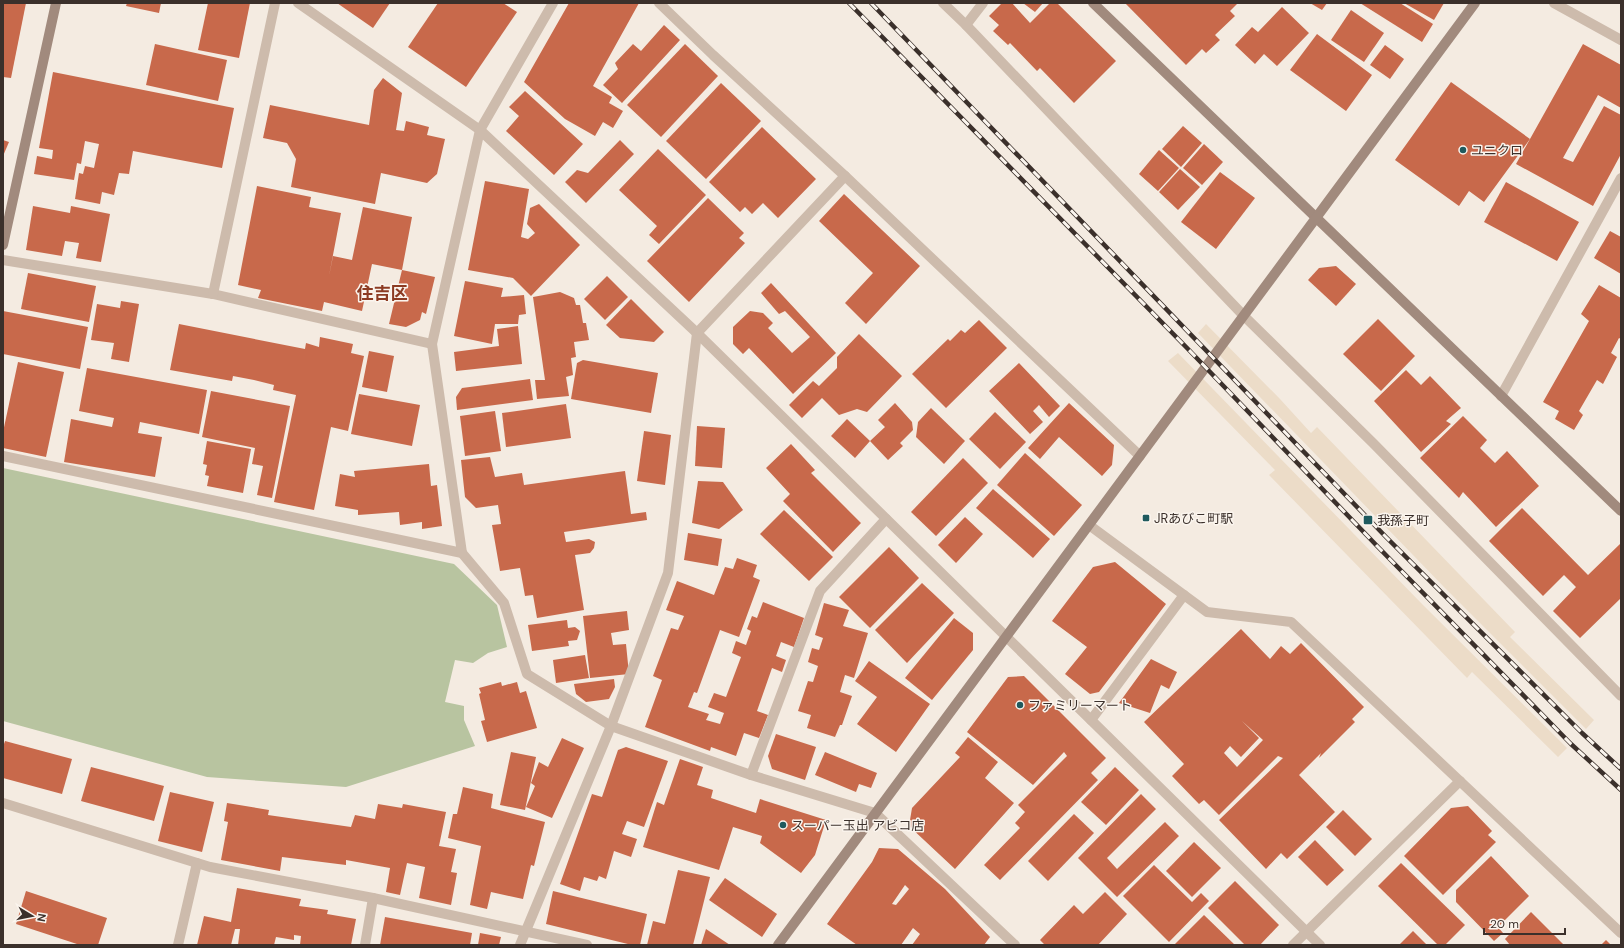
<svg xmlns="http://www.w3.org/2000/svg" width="1624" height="948" font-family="'DM Sans','Noto Sans JP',sans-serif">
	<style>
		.green { fill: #b8c4a0 }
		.plaza { fill: #ecdcc8 }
		.building { fill: #c8694b; fill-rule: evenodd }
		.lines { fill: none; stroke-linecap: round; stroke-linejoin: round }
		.street { stroke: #cdbbac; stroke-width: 10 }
		.secondary { stroke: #a18a7d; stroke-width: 10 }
		.rail-casing { stroke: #3b302b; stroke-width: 4.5 }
		.rail { stroke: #fbf5ee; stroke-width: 3; stroke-dasharray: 9; stroke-linecap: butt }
		.poi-dot { fill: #1f5a5e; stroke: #fbf5ee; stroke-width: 1.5 }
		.labels { text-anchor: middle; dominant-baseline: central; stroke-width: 3; stroke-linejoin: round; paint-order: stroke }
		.poi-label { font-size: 13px; fill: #3b302b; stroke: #fbf5ee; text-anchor: start }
		.district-label { font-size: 17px; font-weight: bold; fill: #8c3b22; stroke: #fbf5ee }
	</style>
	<rect width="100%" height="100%" fill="#f4ebe1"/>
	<polygon class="green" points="3,468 454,564 497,605 507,647 488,653 473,663 455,660 445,702 464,706 464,720 475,746 346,787 207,777 3,721"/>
	<g class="plaza">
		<polygon points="1206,324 1280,399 1311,433 1317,427 1515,632 1510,637 1594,720 1586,729 1443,586 1198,333"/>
		<polygon points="1178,353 1423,605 1567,748 1558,757 1472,672 1467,678 1269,475 1275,470 1168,361"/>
	</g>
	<g class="building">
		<polygon points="3,3 26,3 11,78 3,77"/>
		<polygon points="127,3 161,3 159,13 126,6"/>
		<polygon points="208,3 250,3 239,58 198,50"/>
		<polygon points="337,3 390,3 373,28"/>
		<polygon points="438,3 503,3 517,12 466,87 408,47"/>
		<polygon points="569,3 639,3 593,86 612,97 609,103 623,111 613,128 603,122 595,136 565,119 524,82"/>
		<polygon points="1002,3 1012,3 1030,23 1050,3 1057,3 1116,61 1074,103 1040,68 1037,71 1010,43 1008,45 993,31 999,25 989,16"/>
		<polygon points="1023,3 1043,3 1035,12"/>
		<polygon points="1125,3 1238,3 1230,11 1235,16 1215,35 1220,40 1206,53 1202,49 1186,65"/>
		<polygon points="1310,3 1327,3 1322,10"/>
		<polygon points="1360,3 1400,3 1433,24 1422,42"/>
		<polygon points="1404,3 1444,3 1434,20"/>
		<polygon points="1282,7 1309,33 1277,66 1264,54 1255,64 1235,45 1252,27 1258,32"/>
		<polygon points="1351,10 1384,33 1364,62 1331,40"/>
		<polygon points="664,25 680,40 622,103 603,85 618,69 615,63 633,44 641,51"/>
		<polygon points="1317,34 1372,75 1346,111 1290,70"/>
		<polygon points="155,44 227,60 218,101 146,85"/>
		<polygon points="685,44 718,76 661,137 627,105"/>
		<polygon points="1583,44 1621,65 1621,108 1598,95 1563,158 1573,162 1604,106 1621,115 1621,154 1593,206 1516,164"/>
		<polygon points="1385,45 1404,59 1390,79 1370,65"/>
		<polygon points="53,72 234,108 222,168 133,151 129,174 119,173 114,195 102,192 100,204 75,199 79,173 83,174 85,166 94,168 99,144 85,141 81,164 77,163 74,180 34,174 37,156 52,159 53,150 39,148"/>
		<polygon points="383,78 402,93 396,130 404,131 406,121 429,127 427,135 445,139 437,174 427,183 381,173 375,204 291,187 296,159 287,143 263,138 270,105 369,125 374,90"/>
		<polygon points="1451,82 1530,139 1484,202 1469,191 1459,206 1395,160"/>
		<polygon points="721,83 761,121 706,179 666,141"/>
		<polygon points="525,91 583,144 554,175 506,131 519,116 509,107"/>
		<polygon points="1183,126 1202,143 1181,167 1162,149"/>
		<polygon points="762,127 816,179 778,218 763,203 752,214 745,207 740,212 709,182"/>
		<polygon points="3,140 9,142 3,156"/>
		<polygon points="620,140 634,154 586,203 565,182 577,170 588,173"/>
		<polygon points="1204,144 1223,162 1202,185 1183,168"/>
		<polygon points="658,149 706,195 659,244 649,235 657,226 619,190"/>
		<polygon points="1159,150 1179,168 1158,191 1139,174"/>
		<polygon points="1180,169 1200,187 1178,210 1159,192"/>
		<polygon points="1220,172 1255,198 1216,249 1181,222"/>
		<polygon points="485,181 529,189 521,237 528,239 535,233 527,224 530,208 539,204 580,245 531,296 513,278 468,270"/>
		<polygon points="1506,182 1579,222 1557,261 1484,222"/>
		<polygon points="257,186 311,197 309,207 341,213 329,276 333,256 352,260 363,207 412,217 402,270 372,264 362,311 324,302 322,311 258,298 261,290 238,285"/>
		<polygon points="844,194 920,266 866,324 845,303 873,273 819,221"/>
		<polygon points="708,198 744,233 739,238 745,243 689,302 647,261"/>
		<polygon points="33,206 70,213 71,206 110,214 101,262 76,258 79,243 65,241 62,256 26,250"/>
		<polygon points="1610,231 1621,237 1621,274 1594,258"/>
		<polygon points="1336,266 1356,284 1336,306 1308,280 1319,268"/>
		<polygon points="402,270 435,277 426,314 422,312 420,320 406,327 389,324"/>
		<polygon points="28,273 96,286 89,322 21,309"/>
		<polygon points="607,276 628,297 605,320 584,299"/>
		<polygon points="465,281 503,288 501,297 524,295 526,314 519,315 518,324 495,324 492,344 454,336"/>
		<polygon points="771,283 836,353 793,394 749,348 743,354 733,344 733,327 750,311 763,313 773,323 768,328 792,353 810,337 785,311 779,314 761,293"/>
		<polygon points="1599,285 1621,298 1621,339 1619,338 1611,353 1617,357 1603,384 1597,380 1579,411 1583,415 1574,430 1555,419 1559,411 1543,402 1589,321 1581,314"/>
		<polygon points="560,292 574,298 576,305 580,305 583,323 586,323 589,340 574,342 576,357 571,358 573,375 566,377 569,396 537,399 535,380 545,380 533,297"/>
		<polygon points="631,299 664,332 654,342 620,338 606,325"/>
		<polygon points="121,301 139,304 129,362 111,359 114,343 91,340 97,304 120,308"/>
		<polygon points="3,311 88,327 80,369 3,354"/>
		<polygon points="1378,319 1415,356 1381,391 1343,354"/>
		<polygon points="979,320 1007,348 946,408 912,374 948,339 950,341 961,330 965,333"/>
		<polygon points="179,324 305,349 306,343 319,347 320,337 353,344 351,353 364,356 348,431 331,427 314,510 274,502 296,395 273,390 274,385 254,380 233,376 232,381 170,370"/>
		<polygon points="518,326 522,364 456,371 454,352 499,346 497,329"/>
		<polygon points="859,334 902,376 867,412 857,409 839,415 822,398 802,418 789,405 813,381 819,386 837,368 837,357"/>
		<polygon points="369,351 394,356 387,392 362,387"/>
		<polygon points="583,360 658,373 651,413 571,399 577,363"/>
		<polygon points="18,362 64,372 46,457 3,448 3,432"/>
		<polygon points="1019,363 1060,406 1049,417 1039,405 1033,411 1043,422 1030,434 989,391"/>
		<polygon points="87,368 207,390 199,434 140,422 138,433 162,437 155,477 64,462 71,419 112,427 114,418 79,411"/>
		<polygon points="1406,370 1421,385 1430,376 1461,408 1446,421 1451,424 1421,452 1374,401"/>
		<polygon points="530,379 533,400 457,410 456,397 462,388"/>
		<polygon points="211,391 290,406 272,498 257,495 263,466 252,464 255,448 202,437"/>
		<polygon points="359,394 420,405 412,446 351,434"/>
		<polygon points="895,403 912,422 913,430 900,443 903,446 888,460 870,441 885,427 878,420"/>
		<polygon points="1069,403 1114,445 1112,465 1102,476 1059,437 1040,459 1028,448"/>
		<polygon points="566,404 571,438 506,447 502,413"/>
		<polygon points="931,408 965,441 944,464 916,437 918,422"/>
		<polygon points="495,411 501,451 465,456 460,416"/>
		<polygon points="995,412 1026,442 1000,469 969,439"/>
		<polygon points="1463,416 1487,440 1480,448 1495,463 1507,451 1539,486 1496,527 1463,492 1459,498 1420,458"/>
		<polygon points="847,419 870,441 855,458 831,436"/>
		<polygon points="697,426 725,428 722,468 695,466"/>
		<polygon points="644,431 671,435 665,485 637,481"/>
		<polygon points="207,441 251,449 243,493 207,486 209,476 205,475 207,465 203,464"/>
		<polygon points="791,444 815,470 811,473 861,523 833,552 783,501 790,494 766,468"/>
		<polygon points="1025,453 1082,505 1054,536 997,485"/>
		<polygon points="490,457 495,477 522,473 524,485 625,471 631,514 646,512 647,520 564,532 566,542 589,539 595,542 594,548 590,553 575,555 584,610 537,618 533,595 525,596 520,568 500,571 492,525 501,524 498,505 476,508 465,497 461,460"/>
		<polygon points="963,458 988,483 936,536 911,512"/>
		<polygon points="429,464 431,486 437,485 442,526 422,529 422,522 400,525 399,512 358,515 358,510 335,506 340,474 355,477 354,471"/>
		<polygon points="698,481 723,482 743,510 719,529 692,523"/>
		<polygon points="993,489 1050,539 1033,558 976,508"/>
		<polygon points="1522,508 1588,575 1620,544 1621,546 1621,598 1580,638 1553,611 1576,587 1564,575 1543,596 1489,541"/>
		<polygon points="784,510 833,557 809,581 760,534"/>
		<polygon points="965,517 983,534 956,563 938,545"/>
		<polygon points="688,533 722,539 718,566 684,560"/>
		<polygon points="889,547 919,578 870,628 839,597"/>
		<polygon points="737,558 757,565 753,577 760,580 739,637 720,630 697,693 694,692 688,707 709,714 706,720 720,724 724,713 708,707 714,693 726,697 741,657 732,653 736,641 746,645 751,631 747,629 752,616 757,618 763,602 804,618 794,647 781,642 776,656 786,660 782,672 772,668 757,711 768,715 759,738 744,733 736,756 711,747 710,751 645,727 662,680 653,676 671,628 678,630 684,616 666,610 677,581 714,595 725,567 733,569"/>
		<polygon points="1115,562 1166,604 1099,692 1090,694 1065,674 1087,647 1052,621 1093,567"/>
		<polygon points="922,583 954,613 907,663 875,630"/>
		<polygon points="824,603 849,610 843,626 868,633 854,678 845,675 840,692 852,696 842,725 840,725 835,737 807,728 811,715 798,711 808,681 813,682 818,666 808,662 812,648 819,650 823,638 815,635"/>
		<polygon points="627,611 629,630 611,633 613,645 626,644 629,674 590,678 583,616"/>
		<polygon points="954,618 973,633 973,650 932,700 905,678"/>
		<polygon points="567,620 568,628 575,627 580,631 577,640 568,641 569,646 532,651 528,625"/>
		<path d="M1241 629 1270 659 1281 646 1290 654 1301 643 1364 707 1352 719 1355 722 1319 758 1321 753 1299 775 1335 812 1287 859 1281 853 1266 869 1219 820 1283 758 1278 756 1219 815 1204 800 1199 804 1172 776 1184 764 1144 722ZM1242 721 1263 740 1237 767 1224 753 1230 746 1241 757 1259 738Z"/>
		<polygon points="585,655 589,678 556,683 553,660"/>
		<polygon points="1151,659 1177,672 1169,689 1161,685 1150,713 1119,703"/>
		<polygon points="869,661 930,704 896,752 857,724 877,697 855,681"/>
		<polygon points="1024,676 1106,758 1091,773 1098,780 1000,880 984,865 1020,828 1015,823 1025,812 1018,805 1067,756 1064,752 1033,785 967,732 1008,677"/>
		<polygon points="614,679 615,687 609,699 586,702 576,694 574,684"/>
		<polygon points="501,682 502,686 517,682 520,693 526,691 537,728 487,742 481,721 485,720 479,694 481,693 479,688"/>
		<polygon points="776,734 816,747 805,780 772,769 768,756"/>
		<polygon points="968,737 998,762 985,778 1014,803 955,869 909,826 912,808 960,757 955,753"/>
		<polygon points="562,738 584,748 552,818 526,807 535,786 531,783 539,762 548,767"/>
		<polygon points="5,741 72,759 62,794 3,778 3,747"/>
		<polygon points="626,747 668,761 644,827 627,821 622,834 637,839 631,857 614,851 606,879 599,876 597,881 584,877 580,891 560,884 592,794 602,797 618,750"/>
		<polygon points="511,752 536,757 525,810 500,805"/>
		<polygon points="825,752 877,773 871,788 859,784 856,792 815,775"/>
		<polygon points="680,759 703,767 697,785 713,790 711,798 756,813 760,799 826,820 815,855 801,873 760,843 762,836 733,827 719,870 643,847 657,802 664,805"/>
		<polygon points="91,767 164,786 154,821 81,801"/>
		<polygon points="1115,767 1139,790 1106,825 1081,802"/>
		<polygon points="463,787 493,794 491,808 545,822 534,866 531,865 523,899 491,892 487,909 470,905 481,846 448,838 453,814 457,814"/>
		<polygon points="170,792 214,802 202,852 158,841"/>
		<polygon points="1141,794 1156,809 1107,858 1117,869 1165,822 1179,836 1117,897 1078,858"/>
		<polygon points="227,803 269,810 268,815 351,827 355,815 375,819 378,804 402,808 403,804 446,812 439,846 456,849 451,872 457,873 451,905 419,898 425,867 407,863 400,895 386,892 390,868 346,860 346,865 282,857 280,871 221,860 228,822 224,821"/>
		<polygon points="1468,806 1492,831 1488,835 1496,842 1443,895 1404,856 1451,808"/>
		<polygon points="1343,810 1372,839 1355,856 1326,827"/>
		<polygon points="1074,814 1094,833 1048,881 1028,861"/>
		<polygon points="1315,840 1344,870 1327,886 1298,857"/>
		<polygon points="1194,842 1221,868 1192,897 1166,871"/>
		<path d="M879 848 898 849 945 889 990 937 984 945H912L920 934 913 928 901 945H857L827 924 872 862ZM905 885 909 889 896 905 892 904Z"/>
		<polygon points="1491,856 1529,896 1498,927 1503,933 1494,941 1456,902 1456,890"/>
		<polygon points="1401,863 1465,925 1445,945 1438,945 1378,886"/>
		<polygon points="1154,865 1192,902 1201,893 1209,901 1169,942 1123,896"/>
		<polygon points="678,870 710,877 693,945 647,945 653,921 665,924"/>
		<polygon points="725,878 777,914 762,937 709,900"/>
		<polygon points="1235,881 1279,925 1260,945 1245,945 1208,908"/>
		<polygon points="237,888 301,899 299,906 328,910 327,914 356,919 351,945 300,945 301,936 294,935 294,940 276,937 274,945 238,945 240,929 235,929 231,945 197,945 204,916 231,922"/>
		<polygon points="26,891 107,918 98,945 80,945 16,924"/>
		<polygon points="553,891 647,914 640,945 632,945 546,924"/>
		<polygon points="1105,892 1127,914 1098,945 1045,945 1040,940 1074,905 1083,914"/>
		<polygon points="1531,912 1564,945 1510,945 1505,939"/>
		<polygon points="1204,915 1235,945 1174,945"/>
		<polygon points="385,917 472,933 470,945 380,945"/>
		<polygon points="706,929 730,945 701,945"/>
		<polygon points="1413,931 1427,945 1399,945"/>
		<polygon points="480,933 501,937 499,945 478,945"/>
		<polygon points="1606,940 1611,945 1601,945"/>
	</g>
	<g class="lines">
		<g class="street">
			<polyline points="298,3 480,130 697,333 1320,945"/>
			<polyline points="659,3 713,55 845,176 1140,456"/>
			<polyline points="943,3 966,25 1244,316 1373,443 1621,696"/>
			<polyline points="1554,3 1621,40"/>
			<polyline points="966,25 983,3"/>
			<polyline points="3,260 213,294 432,344"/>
			<polyline points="213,294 275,3"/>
			<polyline points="1501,396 1621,178"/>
			<polyline points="3,456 462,553 504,603 527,674 611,726 751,775 875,813 1015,945"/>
			<polyline points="1089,525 1207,612 1291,622 1621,933"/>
			<polyline points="462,553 432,344 480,130 553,3"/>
			<polyline points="1091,720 1184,595"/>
			<polyline points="751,775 820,591 886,519"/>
			<polyline points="3,803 210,867 373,898 587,945"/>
			<polyline points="178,945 197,863"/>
			<polyline points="365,945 373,898"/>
			<polyline points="520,945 611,726 668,573 697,333 845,176"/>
			<polyline points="1293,945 1460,781"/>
		</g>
		<g class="secondary">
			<polyline points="1093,3 1621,511"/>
			<polyline points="3,245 56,3"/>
			<polyline points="778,945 1475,3"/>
		</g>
		<defs>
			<g id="rail">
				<polyline points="849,3 1188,349 1379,548 1571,744 1621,790"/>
				<polyline points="871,3 1386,537 1582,733 1621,769"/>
			</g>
		</defs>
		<use href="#rail" class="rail-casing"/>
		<use href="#rail" class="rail"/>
	</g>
	<g class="poi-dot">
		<circle cx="1463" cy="150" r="4"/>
		<rect x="1142" y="514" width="8" height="8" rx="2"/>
		<rect x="1363" y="515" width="10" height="10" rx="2"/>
		<circle cx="1020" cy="705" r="4"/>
		<circle cx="783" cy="825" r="4"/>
	</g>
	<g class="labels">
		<g class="poi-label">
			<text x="1471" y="150">ユニクロ</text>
			<text x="1154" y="518">JRあびこ町駅</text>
			<text x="1377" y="520">我孫子町</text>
			<text x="1028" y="705">ファミリーマート</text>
			<text x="791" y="825">スーパー玉出 アビコ店</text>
		</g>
		<g class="district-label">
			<text x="382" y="293">住吉区</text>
		</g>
	</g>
	<rect width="1624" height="948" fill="none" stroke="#3b302b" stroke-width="8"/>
	<g transform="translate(32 916) rotate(100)" stroke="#fbf5ee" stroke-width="3" paint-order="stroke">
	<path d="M0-3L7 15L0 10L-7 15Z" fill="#3b302b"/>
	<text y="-6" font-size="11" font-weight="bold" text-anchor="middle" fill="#3b302b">N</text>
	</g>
	<path d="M1484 928v6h81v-6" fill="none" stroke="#3b302b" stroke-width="2"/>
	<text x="1490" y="928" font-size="12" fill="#3b302b" stroke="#fbf5ee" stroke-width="3" paint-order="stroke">20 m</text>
</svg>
